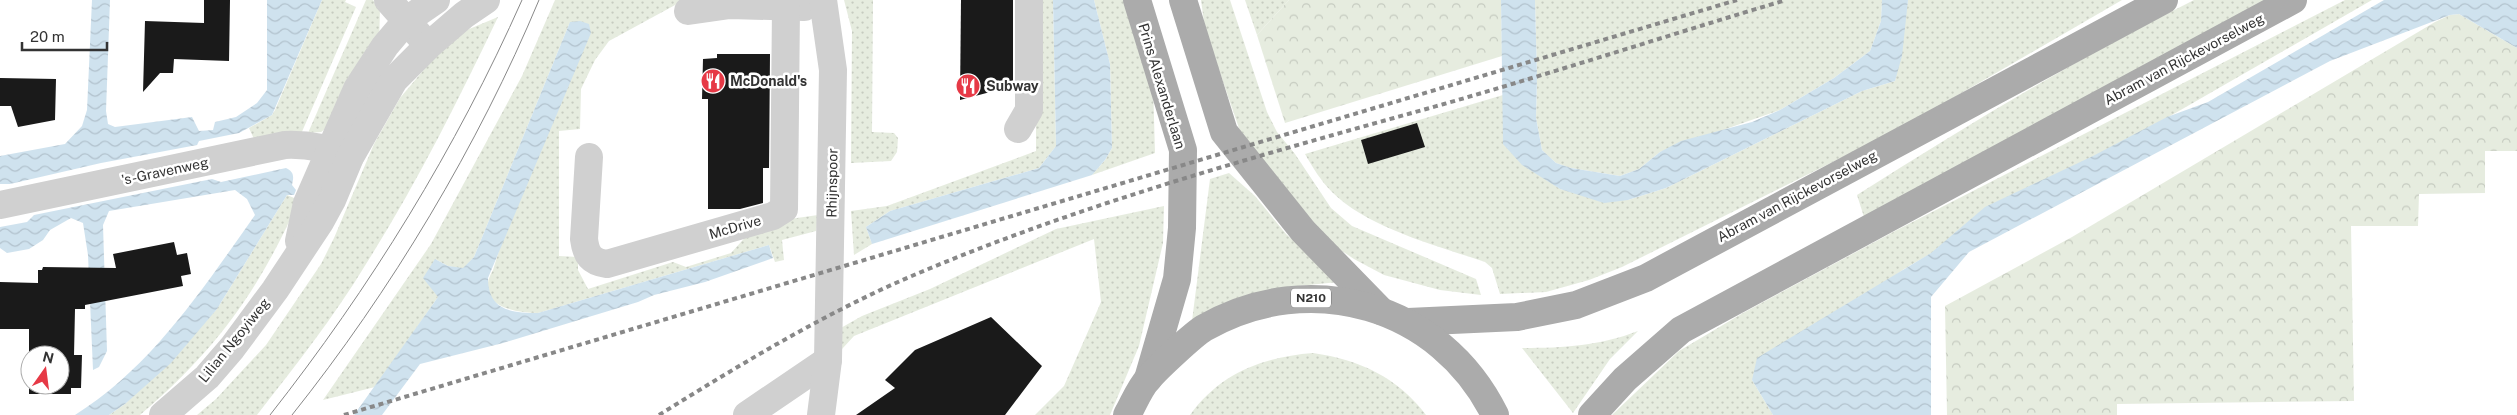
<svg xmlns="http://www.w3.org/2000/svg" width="2517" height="415" font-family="'Public Sans',sans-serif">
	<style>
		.grass { fill: url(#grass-dots) }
		.forest { fill: url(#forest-crowns) }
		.water { fill: url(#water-waves) }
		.building { fill: #1a1a1a; fill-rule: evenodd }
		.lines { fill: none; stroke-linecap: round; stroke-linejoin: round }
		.minor { stroke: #d0d0d0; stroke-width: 28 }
		.major { stroke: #ababab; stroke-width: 28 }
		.tram { stroke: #888; stroke-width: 1 }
		.rail { stroke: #888; stroke-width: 4; stroke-dasharray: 5 4; stroke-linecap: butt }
		.labels { text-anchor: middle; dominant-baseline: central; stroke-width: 5; stroke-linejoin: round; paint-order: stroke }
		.shield { fill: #fff; stroke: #707070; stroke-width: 1 }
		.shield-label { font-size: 12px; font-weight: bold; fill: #333 }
		.street-label { font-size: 14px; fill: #333; stroke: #fff }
		.poi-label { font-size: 14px; font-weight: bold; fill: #333; stroke: #fff; text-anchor: start }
	</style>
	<defs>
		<pattern id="grass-dots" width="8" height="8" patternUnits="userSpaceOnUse" patternTransform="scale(1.25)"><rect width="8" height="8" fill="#e6ecdf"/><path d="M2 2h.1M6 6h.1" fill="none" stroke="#c6cbc0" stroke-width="1.8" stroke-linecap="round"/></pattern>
		<pattern id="forest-crowns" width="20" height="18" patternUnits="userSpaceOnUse" patternTransform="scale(1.25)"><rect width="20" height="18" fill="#e6ecdf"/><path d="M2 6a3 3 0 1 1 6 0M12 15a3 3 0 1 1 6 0" fill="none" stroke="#c6cbc0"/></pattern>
		<pattern id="water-waves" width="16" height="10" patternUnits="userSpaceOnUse" patternTransform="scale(1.25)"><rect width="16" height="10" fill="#cfe2ee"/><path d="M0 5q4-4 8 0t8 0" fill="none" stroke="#b2c2cd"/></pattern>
	</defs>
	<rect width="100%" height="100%" fill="#fff"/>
	<g class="grass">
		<polygon points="322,0 346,0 345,2 356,7 301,134 254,139 249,128 272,115 275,110"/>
		<polygon points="366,0 373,0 380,8 379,47 331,125 321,132 308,133"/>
		<path d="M555 0H693L677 4 609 41 595 60 581 89 580 129 559 131V256L578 257V270L588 289 673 262 686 267 731 253 751 231 790 219 818 215 816 231 782 240 784 260 775 262 769 245 538 313C512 313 473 304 493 270L570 22 474 257 463 269 448 266 435 259 438 297 375 387 323 400 431 244 522 76Z"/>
		<polygon points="844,0 873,0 872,132 894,133 898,138 897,152 891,161 851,163 852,31"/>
		<polygon points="1036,0 1053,0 1056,146 1039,168 890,211 866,227 872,244 854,255 851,211 887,206 1036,151"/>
		<polygon points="1094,0 1124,0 1153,83 1155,153 1092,175 1105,160 1112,148 1110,64"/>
		<polygon points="1201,0 1230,0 1267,112 1277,132 1295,154 1331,208 1352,226 1476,279 1481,295 1440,290 1384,275 1354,259 1327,241 1240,131 1205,29"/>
		<polygon points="1245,0 1289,0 1257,35"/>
		<polygon points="1535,0 1882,0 1881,21 1870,51 1834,78 1780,110 1660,152 1639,169 1620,176 1571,168 1556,163 1542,150 1536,118 1537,77"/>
		<path d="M1908 0H2122L1901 128 1622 267 1589 280 1546 292 1500 294 1492 268 1485 262C1438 246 1368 228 1332 192 1321 181 1313 168 1305 154L1503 95 1504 144 1560 189 1580 194 1628 200 1666 188 1862 91 1895 81Z"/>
		<path d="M2194 0H2279L1865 220 1857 195C1967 125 2078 58 2194 0Z"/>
		<polygon points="2345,0 2372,0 1904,269 1752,380 1773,415 1612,415 1679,351 1743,313 1895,231"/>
		<path d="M498 17C458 101 416 185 366 264 334 317 295 366 257 415H197L216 399 266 345 321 264 334 238 374 144 400 98 432 60 462 32Z"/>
		<polygon points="1229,173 1255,196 1286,234 1339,282 1287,287 1192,321 1210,179"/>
		<path d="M287 195 299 200C259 291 216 350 140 415H109L125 404 217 309Z"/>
		<polygon points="1164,206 1163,243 1139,346 1110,415 1035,415 1064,386 1101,302 1094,239 854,336 830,362 832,333 862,316 930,289 1056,229"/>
		<path d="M1638 331 1610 359 1573 413 1522 348C1562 348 1600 346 1638 331Z"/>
		<path d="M1313 353C1360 360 1397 377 1426 415H1190C1220 373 1264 357 1313 353Z"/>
	</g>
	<g class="forest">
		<polygon points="1289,0 1501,0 1502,56 1285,123 1257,35"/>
		<polygon points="2459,14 2517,48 2517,151 2485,151 2485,193 2419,194 2418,226 2351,226 2354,401 2117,404 2117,415 1947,415 1945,306 2072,237 2435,22 2450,15"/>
	</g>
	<g class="water">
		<polygon points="92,0 110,0 106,111 108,124 115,127 192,117 199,131 213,130 215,122 236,117 257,103 267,90 267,0 322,0 272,115 239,133 199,141 197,145 101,163 10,184 0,184 0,156 65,144 82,126 87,110"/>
		<polygon points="1053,0 1094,0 1110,64 1112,148 1105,160 1092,175 872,244 866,227 890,211 1039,168 1056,146"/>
		<polygon points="1501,0 1535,0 1537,77 1536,118 1542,150 1556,163 1571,168 1620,176 1639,169 1660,152 1681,141 1752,122 1780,110 1834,78 1870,51 1881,21 1882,0 1908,0 1902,56 1895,81 1862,91 1666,188 1628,200 1604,203 1560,189 1522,165 1503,144"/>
		<polygon points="2384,0 2517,0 2517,48 2459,14 2450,15 2330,61 1969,252 1931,297 1931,415 1773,415 1752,380 1757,358 1931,253 1985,207 2093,156 2167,117 2208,102"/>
		<path d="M580 21 589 24 591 33 488 278C488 310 511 313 538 313L769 245 773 258 705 282 654 295 638 302 503 343 420 364 382 415H354L438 297 423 278 435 259 448 266 463 268 474 257 570 22Z"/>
		<path d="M286 168C294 172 294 176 292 185L296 190 294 195H287L217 309 171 363 125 404 109 415H75C152 367 204 287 255 215L247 199 235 190 109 211 103 225 107 351 99 367 93 370 88 255 83 223 71 218 50 230 43 240 29 249 7 253 0 248V227L27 222 34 215 212 179 221 182Z"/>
	</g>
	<g class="building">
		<polygon points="204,0 230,0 229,61 174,59 173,73 160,73 143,92 145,21 204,23"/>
		<polygon points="961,0 1013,0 1013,86 960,100"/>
		<polygon points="717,54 770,54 769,168 763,168 763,203 740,209 708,209 708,99 702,99 703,59 717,58"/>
		<polygon points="0,78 56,79 55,120 18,127 11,106 0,106"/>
		<polygon points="1417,123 1425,147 1368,164 1361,140"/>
		<path d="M174 242 177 255 187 253 191 274 181 276 183 286 85 305V309H75L74 355H82L81 388H71V394H29V329H0V282L38 283V270H42L43 267 116 268 113 254ZM30 355H60V385H30Z"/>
		<polygon points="991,317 1042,366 1005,415 856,415 895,388 885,380 915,350"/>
	</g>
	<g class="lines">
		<g class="minor">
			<polyline points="388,0 419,35"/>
			<polyline points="688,11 730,5 804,7"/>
			<polyline points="1018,129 1029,110 1029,0"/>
			<path d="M589 157 584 239C586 255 591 262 607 264L773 216 784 209 786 7"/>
			<path d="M0 205 285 145C308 144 328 148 350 157"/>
			<polyline points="299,241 307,203 357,89 385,46 407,20 436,0"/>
			<polyline points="163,415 207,377 232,348 275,290 320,222 332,200 350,157 394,80 428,46 464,15 486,0"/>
			<polyline points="747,415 828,360"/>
			<polyline points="821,415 828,360 833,70 823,0"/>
		</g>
		<g class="major">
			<polyline points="1137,0 1183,150 1182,228 1177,279 1148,379"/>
			<polyline points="1183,0 1224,132 1303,231 1381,311"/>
			<polyline points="1408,322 1517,317 1576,305 1646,278 2164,0"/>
			<path d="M1127 415C1134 403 1139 389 1148 379 1157 368 1194 334 1204 328 1310 267 1441 305 1495 415"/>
			<polyline points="1592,415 1625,379 1681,330 2293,0"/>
		</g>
		<g class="tram">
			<path d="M270 415C370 288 456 149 522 0"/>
			<path d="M292 415C391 291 478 146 539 0"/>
		</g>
		<g class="rail">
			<polyline points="344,415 1737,0"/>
			<path d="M659 415C741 364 825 313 914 275 1086 202 1265 154 1444 104 1559 71 1672 34 1786 0"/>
		</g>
	</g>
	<defs>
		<symbol id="restaurant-disc" viewBox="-11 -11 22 22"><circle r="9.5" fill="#e63946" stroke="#fff"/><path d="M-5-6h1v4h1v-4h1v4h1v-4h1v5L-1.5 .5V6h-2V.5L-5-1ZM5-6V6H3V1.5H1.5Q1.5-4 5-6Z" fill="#fff"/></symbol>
	</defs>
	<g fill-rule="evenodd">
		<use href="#restaurant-disc" x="699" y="67" width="28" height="28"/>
		<use href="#restaurant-disc" x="954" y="72" width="28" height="28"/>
	</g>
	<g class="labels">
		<rect class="shield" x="1291" y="288.5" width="40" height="19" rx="4"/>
		<g class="shield-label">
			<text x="1311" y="298">N210</text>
		</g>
		<g class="street-label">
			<text transform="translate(2184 59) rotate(-28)">Abram van Rijckevorselweg</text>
			<text transform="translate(1162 86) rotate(73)">Prins Alexanderlaan</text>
			<text transform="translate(165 171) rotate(-12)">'s-Gravenweg</text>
			<text transform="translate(832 183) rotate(-89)">Rhijnspoor</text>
			<text transform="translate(1797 196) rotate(-28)">Abram van Rijckevorselweg</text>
			<text transform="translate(735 227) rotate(-16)">McDrive</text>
			<text transform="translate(234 340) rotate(-51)">Lilian Ngoyiweg</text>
		</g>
		<g class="poi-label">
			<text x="730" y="81">McDonald's</text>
			<text x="986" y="86">Subway</text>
		</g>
	</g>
	<g transform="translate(45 370) rotate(14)"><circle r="24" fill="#ffffff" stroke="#adadad"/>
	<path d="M0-4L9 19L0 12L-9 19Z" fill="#e63946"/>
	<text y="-8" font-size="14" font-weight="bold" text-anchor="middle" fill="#333333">N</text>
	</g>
	<path d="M22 42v8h85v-8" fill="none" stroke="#333333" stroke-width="2.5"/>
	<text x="30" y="42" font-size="15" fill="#333333" stroke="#ffffff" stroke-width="4" paint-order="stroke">20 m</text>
</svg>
